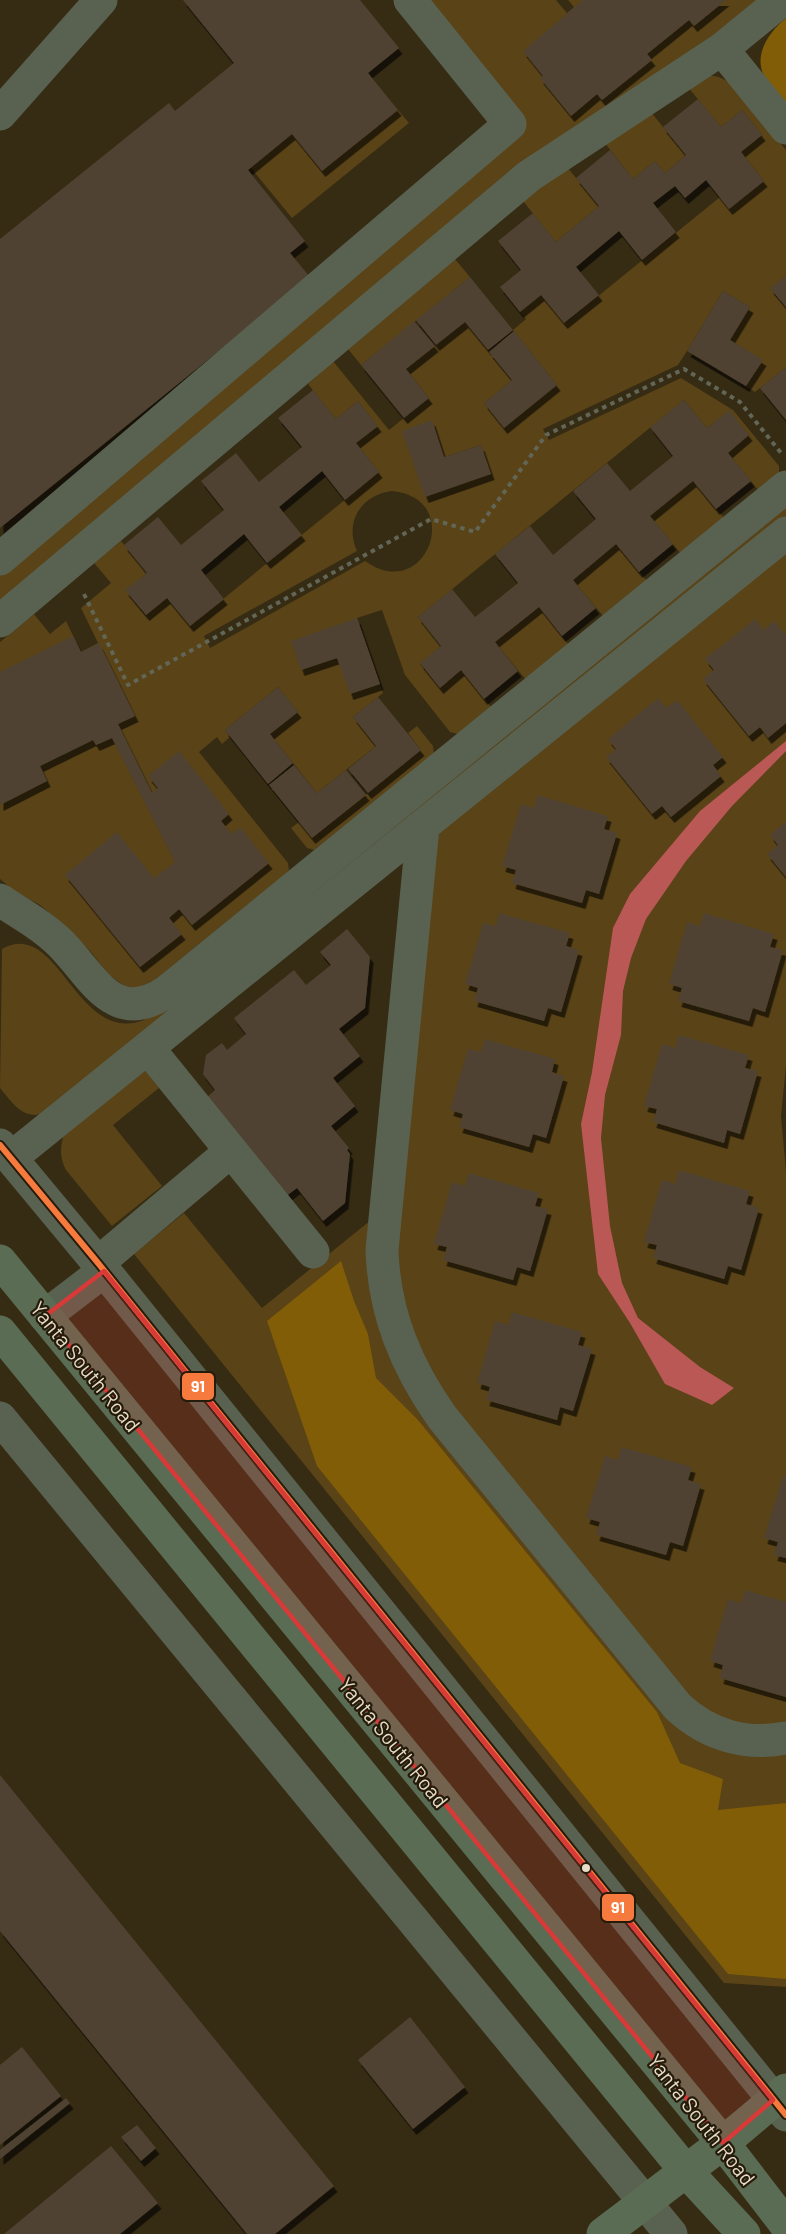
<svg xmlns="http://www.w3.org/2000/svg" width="786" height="2234" font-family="Barlow,sans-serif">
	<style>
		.green { fill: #594317; fill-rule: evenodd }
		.forest { fill: #805d06 }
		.water { fill: #b95855 }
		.building { fill: #504330; filter: url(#shadow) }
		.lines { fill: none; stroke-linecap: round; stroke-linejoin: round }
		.path { stroke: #626657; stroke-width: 4; stroke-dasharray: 4.5 4.5; stroke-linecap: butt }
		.minor { stroke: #596251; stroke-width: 33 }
		.major { stroke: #5b6c54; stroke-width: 33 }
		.bus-1-casing { stroke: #241b0a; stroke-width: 10 }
		.bus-1 { stroke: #f6793e; stroke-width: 6 }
		.marked { fill: #d83a38; fill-opacity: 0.2; stroke: #d83a38; stroke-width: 4.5; stroke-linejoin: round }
		.bus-dot { fill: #e8dcc6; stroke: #241b0a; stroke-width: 2 }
		.labels { text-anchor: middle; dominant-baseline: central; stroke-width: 4.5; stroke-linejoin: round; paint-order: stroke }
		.street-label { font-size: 21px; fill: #e8dcc6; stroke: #241b0a }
		.line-badge { stroke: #241b0a; stroke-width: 2 }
		.badge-label { font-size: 16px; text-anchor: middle; font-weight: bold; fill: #fff }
	</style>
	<defs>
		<filter id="shadow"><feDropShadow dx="3.5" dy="6" stdDeviation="0" flood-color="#0009"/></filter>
	</defs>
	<rect width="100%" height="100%" fill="#362b13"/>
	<g class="green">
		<polygon points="426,0 556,0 567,13 574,7 568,0 758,0 0,608 0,568 526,123"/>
		<path d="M704 76C717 75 724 78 734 86L786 150V276L771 288 786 307V369L785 368 755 392 687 351 678 365 543 429 549 440 681 378 733 410 779 466V474L759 491 728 453 749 435 729 411 707 428 684 400 418 617 441 646 420 664 440 688 461 670 492 708 458 734 450 732 405 675 382 610 357 618 383 693 353 717 376 746 317 793 270 734 298 712 278 687 225 730 230 737 222 744 217 737 199 752 288 863 289 871 156 979 141 987 127 988 108 974 91 952 64 925 40 905 14 891 0 879V642L34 614 50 634 66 621 81 652 98 643 81 608 111 583 94 563 121 541 147 573 126 591 145 615 167 598 190 626 379 472 356 443 377 425 358 401 336 419 308 384 333 361 389 430 429 398 406 369 465 322 512 380 484 403 504 428 557 385 513 330 526 319 520 312 541 295 565 323 720 197 764 181 741 152 762 135 742 110 721 127 687 86ZM723 291 750 307 730 340 762 360 746 386 687 351ZM432 421 444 457 481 445 491 474 425 497ZM392 491C466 498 426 605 365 561L210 648 204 636 357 551C344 522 361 495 392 491Z"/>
		<polygon points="398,110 409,123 292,218 251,168 292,134 322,171"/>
		<polygon points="650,111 686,155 665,173 655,161 633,179 604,142"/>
		<polygon points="567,167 599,206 556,242 523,201"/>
		<polygon points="455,259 470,277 361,365 348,349"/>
		<polygon points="693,481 724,518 681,554 650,516"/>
		<path d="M786 501V516L54 1109C27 1124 16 1108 0 1088L2 949C59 917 76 1046 144 1020Z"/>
		<polygon points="616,544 647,581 603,616 573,580"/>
		<polygon points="786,549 786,1066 781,1116 786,1171 786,1725 751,1728 701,1709 448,1404 425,1367 395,1273 434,845 441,830"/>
		<polygon points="539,607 569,645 526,680 495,642"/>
		<polygon points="417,726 433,746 434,754 314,850 307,848 291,828 299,822 312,838 421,750 408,733"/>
		<path d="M144 1069 159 1088 113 1125 162 1186 112 1226 66 1170C60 1158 60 1150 63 1137Z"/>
		<polygon points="184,1213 262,1308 371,1220 372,1292 662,1709 786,1751 786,1987 724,1983 134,1254"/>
	</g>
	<g class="forest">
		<path d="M786 18V107C779 97 770 87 764 76 753 54 770 31 786 18Z"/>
		<polygon points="341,1261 354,1301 368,1334 376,1378 418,1420 657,1712 680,1763 723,1779 718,1810 786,1803 786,1979 728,1974 317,1466 267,1321"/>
	</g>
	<polygon class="water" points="786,741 786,751 732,806 686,861 646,919 631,958 623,991 621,1035 605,1095 601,1138 610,1226 622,1283 638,1318 700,1367 734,1388 712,1405 665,1384 630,1323 598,1274 581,1124 592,1072 613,928 630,894 700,811"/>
	<g class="building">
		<polygon points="183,0 360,0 399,48 368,73 398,110 322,171 292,134 248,170 305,241 290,253 310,277 0,528 0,239 169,103 175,111 234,63"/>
		<polygon points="583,0 726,0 694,26 689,20 647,54 652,60 602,100 597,94 571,116 540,78 543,76 523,51"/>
		<polygon points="698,99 721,127 742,110 762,135 741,152 764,181 729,209 706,180 685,198 675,186 653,203 676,232 642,260 619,231 576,267 599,295 564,323 541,295 520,312 500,287 521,270 498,241 533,213 556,242 599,206 576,178 610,150 633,179 655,161 665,173 686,155 663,127"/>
		<polygon points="786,276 786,307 770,288"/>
		<polygon points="470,277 513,330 488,350 465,322 436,345 416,320"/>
		<polygon points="723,291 750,307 730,340 763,360 746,386 687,351"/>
		<polygon points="414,321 435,346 406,369 429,398 404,418 361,365"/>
		<polygon points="514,331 557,385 504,428 484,403 512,380 489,352"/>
		<polygon points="785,368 786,369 786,420 760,388"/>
		<polygon points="313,390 336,419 358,401 378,426 356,443 379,472 345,500 322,471 279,507 302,535 267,563 244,534 201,570 224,599 190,626 167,598 146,615 125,590 147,573 124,545 158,517 181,545 224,510 201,481 236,453 259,482 302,447 278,418"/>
		<polygon points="684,400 707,428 729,410 749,435 728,453 751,481 716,509 693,481 650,516 673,544 639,572 616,544 573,580 596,608 562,636 539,607 495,642 518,671 484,699 461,670 440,688 420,663 441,646 418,617 452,589 475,617 497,600 518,583 495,554 530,526 553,555 596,519 573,491 607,463 630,491 673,456 650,427"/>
		<polygon points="432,420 444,457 481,445 491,474 425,497 402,431"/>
		<polygon points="357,618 380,684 350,694 337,658 301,670 291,641"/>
		<polygon points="755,619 764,630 774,621 786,635 786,723 768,738 760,727 749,736 703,679 714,670 705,659"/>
		<polygon points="73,636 81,652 99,643 135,716 118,724 152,793 158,788 148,776 179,751 229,814 221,821 232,834 240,827 269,863 192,925 179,909 169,918 182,934 140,967 65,875 117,832 154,878 175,862 112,738 96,745 93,740 40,766 47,781 0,805 0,672"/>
		<polygon points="278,687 298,712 270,734 293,763 268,784 225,730"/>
		<polygon points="378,697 421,750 368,793 348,769 376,746 353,717"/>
		<polygon points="658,698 666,708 677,700 723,757 713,765 721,776 671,817 662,806 652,814 606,757 616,749 608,739"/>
		<polygon points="294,765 317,793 346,770 366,795 312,838 269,785"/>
		<polygon points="537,795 608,816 604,829 617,833 599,894 586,890 582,903 512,883 516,870 502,866 521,804 534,808"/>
		<polygon points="786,821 786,877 767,854 778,845 770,835"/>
		<polygon points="499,913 570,933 566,946 579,950 561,1012 548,1008 544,1021 474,1001 478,988 465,984 483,923 496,926"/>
		<polygon points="704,913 774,934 770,947 783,950 765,1012 753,1008 749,1021 678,1001 682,988 669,984 687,922 700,926"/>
		<polygon points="347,929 370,957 365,1008 339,1029 360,1056 333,1078 355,1106 331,1126 349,1148 347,1150 350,1154 345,1203 323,1221 297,1188 285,1197 205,1099 215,1090 203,1074 206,1055 222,1043 227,1050 246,1034 234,1018 294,970 306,985 331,965 320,952"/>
		<polygon points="679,1035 749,1055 745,1068 758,1071 740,1134 727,1130 724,1143 653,1122 657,1109 644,1106 662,1044 675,1048"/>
		<polygon points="485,1039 555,1059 552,1072 564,1076 546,1138 533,1134 529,1147 459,1127 463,1114 450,1110 468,1049 481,1052"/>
		<polygon points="679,1170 750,1191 746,1204 759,1208 741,1270 728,1266 724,1279 653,1258 657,1245 644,1242 662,1180 675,1184"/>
		<polygon points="469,1173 539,1193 535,1206 548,1209 530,1271 517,1267 513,1280 443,1260 447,1247 434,1244 452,1182 465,1186"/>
		<polygon points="512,1312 582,1332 578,1345 592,1349 573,1411 560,1407 557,1420 486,1400 490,1387 477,1383 495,1321 508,1325"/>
		<polygon points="621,1447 692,1467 688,1480 701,1484 683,1546 670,1542 666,1555 596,1535 600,1522 586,1518 605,1456 618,1460"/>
		<polygon points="783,1476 786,1477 786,1558 774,1555 778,1542 764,1538"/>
		<polygon points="745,1590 786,1602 786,1697 720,1678 723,1665 710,1661 728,1599 741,1603"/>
		<polygon points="0,1775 334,2186 275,2234 247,2234 0,1931"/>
		<polygon points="410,2017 465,2087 413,2129 358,2060"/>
		<polygon points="22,2047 61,2096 0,2145 0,2065"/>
		<polygon points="66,2098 70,2103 0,2159 0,2150"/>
		<polygon points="137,2125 156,2148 141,2161 121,2137"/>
		<polygon points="111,2146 158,2203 120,2234 4,2234"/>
	</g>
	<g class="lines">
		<polyline class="path" points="84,594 128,685 431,519 475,532 546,435 684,369 740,402 781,453"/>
		<g class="minor">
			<polyline points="722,49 786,128"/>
			<polyline points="0,114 101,0"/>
			<polyline points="0,559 510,124 410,0"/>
			<polyline points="0,621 529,176 722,49 782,0"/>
			<path d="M423 827 382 1250C384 1313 406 1366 442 1417L678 1707C708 1735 746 1746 786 1738"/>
			<path d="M0 900C20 914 38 922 57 940 91 971 111 1029 166 992L786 487"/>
			<polyline points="148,1048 313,1252"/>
			<polyline points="0,1145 98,1263 786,2115"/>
			<polyline points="11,1158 786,533"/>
			<polyline points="98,1263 231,1151"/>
			<polyline points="45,1316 104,1271"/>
			<polyline points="0,1418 671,2234"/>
		</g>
		<g class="major">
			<polyline points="0,1261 723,2143 786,2225"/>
			<polyline points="0,1332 685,2170 744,2234"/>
			<polyline points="603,2234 723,2143 786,2090"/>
		</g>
		<defs>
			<polyline id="bus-1" points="0,1145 98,1263 786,2115"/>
		</defs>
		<use href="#bus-1" class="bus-1-casing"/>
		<use href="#bus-1" class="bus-1"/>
	</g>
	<path class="marked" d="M104 1271 773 2100 723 2143 45 1316Z"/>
	<circle class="bus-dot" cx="586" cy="1868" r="5"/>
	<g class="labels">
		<g class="street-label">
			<text transform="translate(86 1366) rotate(51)">Yanta South Road</text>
			<text transform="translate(394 1742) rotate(51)">Yanta South Road</text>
			<text transform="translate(702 2119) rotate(52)">Yanta South Road</text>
		</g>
	</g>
	<g class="line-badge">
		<rect x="181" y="1372" width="34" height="29" rx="6" fill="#f6793e"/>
		<rect x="601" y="1893" width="34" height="29" rx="6" fill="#f6793e"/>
	</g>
	<g class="badge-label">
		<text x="198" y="1392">91</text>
		<text x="618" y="1913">91</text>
	</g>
</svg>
